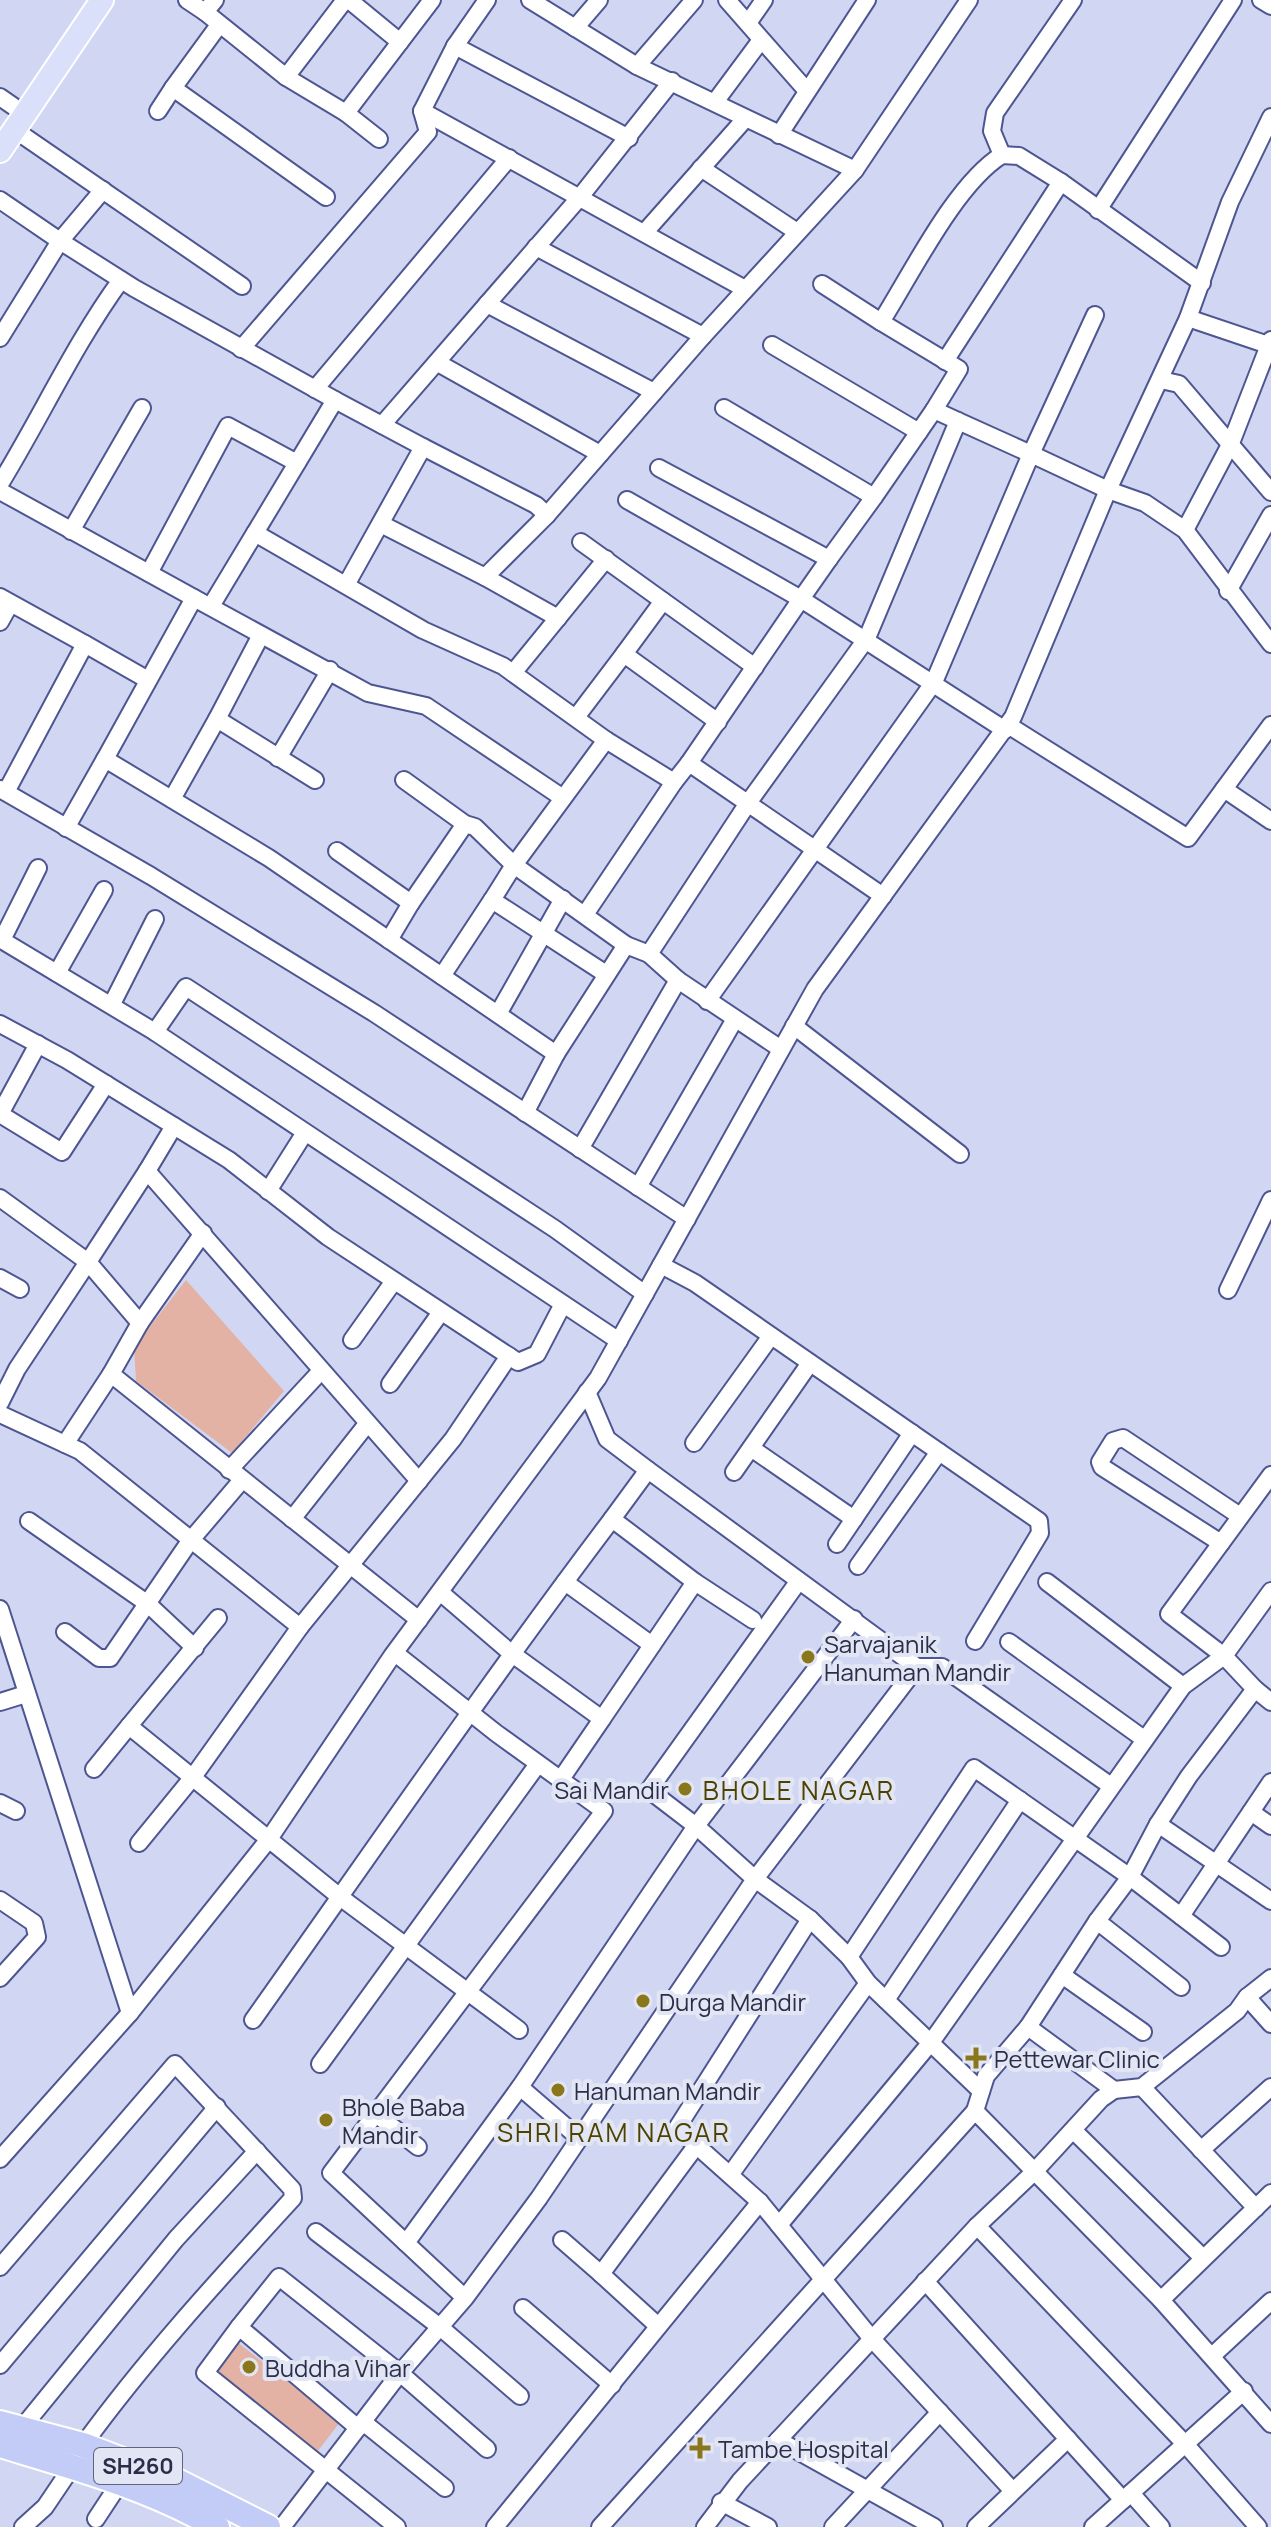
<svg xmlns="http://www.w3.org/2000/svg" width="1271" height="2527" font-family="Manrope,sans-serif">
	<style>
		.green { fill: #e3b2a4 }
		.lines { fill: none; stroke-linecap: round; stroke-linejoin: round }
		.minor-casing { stroke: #4e5691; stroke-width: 20 }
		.major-casing { stroke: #fff; stroke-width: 26 }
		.highway-casing { stroke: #fff; stroke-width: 28 }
		.minor { stroke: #fff; stroke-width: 16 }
		.major { stroke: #dbe0fa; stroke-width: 22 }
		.highway { stroke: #c3cbf7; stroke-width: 24 }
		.poi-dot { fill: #8a771b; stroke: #e2e5f3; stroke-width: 3 }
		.labels { text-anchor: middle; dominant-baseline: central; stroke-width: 8; stroke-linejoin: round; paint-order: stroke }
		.shield { fill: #e2e5f3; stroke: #61657c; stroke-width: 2 }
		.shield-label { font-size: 22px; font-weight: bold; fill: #2a2e49 }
		.poi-label { font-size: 24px; fill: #2a2e49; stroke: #e2e5f3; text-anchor: start }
		.neighbourhood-label { font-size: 26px; letter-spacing: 2px; fill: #4e4200; stroke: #e2e5f3 }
	</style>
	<rect width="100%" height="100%" fill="#d1d7f3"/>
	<g class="green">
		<polygon points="186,1280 284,1391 232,1453 136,1381 134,1347"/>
		<polygon points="237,2342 340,2422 318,2451 214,2371"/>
	</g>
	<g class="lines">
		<defs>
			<g id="minor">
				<polyline points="187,0 205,12 215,0"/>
				<polyline points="349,0 400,42 432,0"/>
				<polyline points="530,0 637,66 855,170"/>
				<polyline points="727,0 807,91"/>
				<polyline points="1261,0 1271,6"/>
				<polyline points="205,12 286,77 345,0"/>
				<polyline points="748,23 764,0"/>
				<polyline points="219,25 173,88 326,197"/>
				<polyline points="575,28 599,0"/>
				<polyline points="455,46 629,138"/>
				<polyline points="637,66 694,0"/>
				<polyline points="286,77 346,113 400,42"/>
				<polyline points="0,97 26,115"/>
				<polyline points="715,102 761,40"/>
				<polyline points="158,111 173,88"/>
				<polyline points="422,111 745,289"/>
				<polyline points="346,113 379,139"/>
				<polyline points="15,130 242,286"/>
				<polyline points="779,135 867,0"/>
				<polyline points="1002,155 992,131 995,113 1073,0"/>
				<polyline points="701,168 797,232"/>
				<polyline points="103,190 60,241 134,288 335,400 255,533"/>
				<polyline points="0,200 60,241 0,338"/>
				<polyline points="1098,210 1233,0"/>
				<polyline points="645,232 745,119"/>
				<polyline points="536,247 703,336"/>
				<polyline points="822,284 881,322"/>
				<polyline points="487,304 654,392"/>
				<polyline points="1188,318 1271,346"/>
				<polyline points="772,345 919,432"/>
				<polyline points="241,349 428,132 422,111 455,46 487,0"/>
				<polyline points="945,361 1061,182"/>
				<polyline points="438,363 600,454"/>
				<polyline points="1161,380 1179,384 1271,492"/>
				<polyline points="315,389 509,158"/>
				<polyline points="335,400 423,447 346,585"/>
				<polyline points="724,408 874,497 829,559"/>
				<path d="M934 410 959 369 881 322C911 275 955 184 1002 155L1019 156 1061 182 1202 283"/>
				<polyline points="382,425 580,197 672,81"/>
				<polyline points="423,447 536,505 547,515"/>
				<polyline points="659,468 829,559 801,599 1005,730"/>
				<path d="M0 484C41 417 75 343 121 280"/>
				<polyline points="0,491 194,598 105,759"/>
				<polyline points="874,497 934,410 958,421"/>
				<polyline points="627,500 801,599 689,763"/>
				<polyline points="381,524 485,577"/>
				<polyline points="1185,530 1231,443 1271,340"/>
				<polyline points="71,531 142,408"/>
				<polyline points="581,542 755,667"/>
				<polyline points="149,573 228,426 297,463"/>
				<polyline points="1228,591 1271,515"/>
				<polyline points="0,597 85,644"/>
				<polyline points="194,598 368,693 426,706 563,798"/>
				<polyline points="211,606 255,533 423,630 503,666 606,740"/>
				<polyline points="558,618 485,577 547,515 703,336 855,170 969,0"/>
				<polyline points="0,622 10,604"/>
				<polyline points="624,654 663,601"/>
				<polyline points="513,673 606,559"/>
				<polyline points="577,716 624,654 718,722"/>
				<polyline points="217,719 261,635"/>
				<polyline points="1008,725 1188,838 1271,725"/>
				<polyline points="278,758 330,670"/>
				<polyline points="404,780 465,824 475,827 514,865 492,900"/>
				<polyline points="0,789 151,876 374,1013 687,1219"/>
				<polyline points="1224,789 1271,821"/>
				<polyline points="6,792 85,644 148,680"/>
				<polyline points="172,799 217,719 315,780"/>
				<polyline points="66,828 105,759 269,858 556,1054 626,945 649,954 678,980 580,1149"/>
				<polyline points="337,851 411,903 389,940"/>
				<polyline points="411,903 465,824"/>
				<polyline points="586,913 674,782"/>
				<polyline points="0,939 155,1032 619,1341"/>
				<polyline points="2,940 38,868"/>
				<polyline points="626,945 514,865 606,740 674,782 689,763 883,896"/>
				<polyline points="649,954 748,803 867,638 958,421 1031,454 1095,315"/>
				<polyline points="57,973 104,890"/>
				<polyline points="442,976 492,900 606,974"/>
				<polyline points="678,980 781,1049"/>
				<polyline points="707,1001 934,682 1031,454 1108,490 1145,503 1185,530 1271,644"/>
				<polyline points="112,1004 155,919"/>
				<polyline points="498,1014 563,899"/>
				<polyline points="0,1024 67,1060 229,1160 328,1237 518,1362 537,1354 563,1304"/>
				<polyline points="794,1026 960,1154"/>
				<polyline points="155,1032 186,987 555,1229 645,1294"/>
				<polyline points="525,1113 556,1054"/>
				<polyline points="0,1114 62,1152 106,1084"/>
				<polyline points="0,1114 38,1044"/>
				<polyline points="147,1171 174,1126"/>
				<polyline points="638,1187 735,1019"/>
				<polyline points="268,1191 304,1134"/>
				<polyline points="0,1198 88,1262 17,1369 0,1403"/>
				<polyline points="661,1265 695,1283 1039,1521 1040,1533 975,1641"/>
				<polyline points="0,1278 20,1289"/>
				<polyline points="1228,1290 1271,1200"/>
				<polyline points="140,1323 203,1233"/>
				<polyline points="352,1340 394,1281"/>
				<polyline points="390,1384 441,1312"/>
				<polyline points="587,1392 607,1439 648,1470 917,1667 942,1667 1111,1786"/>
				<polyline points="0,1414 80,1451 300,1627 193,1777 139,1843"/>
				<polyline points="694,1443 771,1336"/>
				<polyline points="65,1444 111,1374"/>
				<polyline points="751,1448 854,1519"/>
				<polyline points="229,1470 320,1372"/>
				<polyline points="734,1472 810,1363"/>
				<polyline points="419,1481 147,1171 88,1262 140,1323 111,1374 419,1620"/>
				<polyline points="292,1519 367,1424"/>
				<polyline points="612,1519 648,1470"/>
				<polyline points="29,1521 148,1604 195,1648"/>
				<polyline points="1221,1543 1102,1467 1100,1462 1113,1441 1123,1438 1240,1516"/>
				<polyline points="837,1544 912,1433"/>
				<polyline points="858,1566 939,1452"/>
				<polyline points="565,1582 652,1645"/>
				<polyline points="695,1582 753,1620"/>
				<polyline points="798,1582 649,1790 696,1826 854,1619"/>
				<polyline points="1047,1582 1183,1686"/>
				<polyline points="0,1609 130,2013"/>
				<polyline points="218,1618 129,1726 340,1897 519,2030"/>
				<polyline points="300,1627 453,1439 509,1356"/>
				<polyline points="65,1632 99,1658 110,1658 190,1541 242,1480"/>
				<polyline points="1009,1642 1144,1739"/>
				<polyline points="395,1653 496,1733 604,1811 331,2173 406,2243"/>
				<polyline points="917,1667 755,1879 810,1919 849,1957 974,1768 1130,1877 1221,1947"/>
				<polyline points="1255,1689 1271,1702"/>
				<polyline points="0,1702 26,1694"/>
				<polyline points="94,1769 129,1726"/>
				<polyline points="561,1779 602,1719"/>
				<polyline points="0,1803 16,1811"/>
				<polyline points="1251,1812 1271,1826"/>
				<polyline points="1158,1824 1271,1901"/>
				<polyline points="0,1900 34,1923 37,1937 0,1978"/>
				<polyline points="1181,1916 1271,1782"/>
				<polyline points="1097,1921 1181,1987"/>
				<polyline points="849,1957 868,1983 981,2091"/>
				<polyline points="1062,1975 1143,2032"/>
				<polyline points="1247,1997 1271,1978"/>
				<polyline points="886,2000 1020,1800"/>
				<path d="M253 2020C372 1852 488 1683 612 1519L695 1582 602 1719 511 1653 440 1592"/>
				<polyline points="1028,2027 1114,2090"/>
				<polyline points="320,2064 538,1764"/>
				<polyline points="520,2087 578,2137"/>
				<polyline points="1142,2087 1256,2208"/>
				<polyline points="975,2111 986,2076 1028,2027 1097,1921 1130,1877 1158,1824 1189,1776 1255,1689 1224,1656 1271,1591"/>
				<polyline points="376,2114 418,2147"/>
				<polyline points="1073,2130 1203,2258"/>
				<polyline points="1201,2150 1271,2087"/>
				<polyline points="0,2159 130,2013 269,1839 392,1656 598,1378 815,989 1013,717 1108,490 1188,318 1230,202 1271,117"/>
				<polyline points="730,2175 868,1983"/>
				<polyline points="760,2202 677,2128 810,1919"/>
				<polyline points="779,2225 932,2041 1183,1686 1224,1656 1169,1614 1271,1475"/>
				<polyline points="977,2226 1187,2446 1258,2527"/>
				<polyline points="316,2232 440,2327 520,2396"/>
				<polyline points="562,2240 601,2274"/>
				<path d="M0 2267 175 2064 292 2189 293 2198C220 2278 147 2357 83 2445"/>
				<polyline points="925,2281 1123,2500 1244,2391"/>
				<polyline points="1161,2300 1271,2193"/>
				<polyline points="523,2308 612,2385"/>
				<polyline points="658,2326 601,2274 696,2146"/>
				<polyline points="239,2327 279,2277 400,2373 487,2449"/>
				<polyline points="1212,2356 1271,2301"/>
				<polyline points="0,2365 217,2107"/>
				<polyline points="363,2422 445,2488"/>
				<polyline points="358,2428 239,2327 205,2373 397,2527"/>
				<polyline points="21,2429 176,2239 257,2151"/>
				<polyline points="778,2440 934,2527"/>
				<polyline points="1131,2493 1161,2527"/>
				<polyline points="721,2502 768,2527"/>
				<polyline points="96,2519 119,2484"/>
				<polyline points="23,2527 45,2507 72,2467"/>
				<polyline points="282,2527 400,2373 465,2298 539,2198 755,1879 696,1826 520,2087 406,2243 465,2298"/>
				<polyline points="495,2527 760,2202 872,2339 1013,2491"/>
				<polyline points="600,2527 975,2111 1161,2300 1271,2424"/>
				<polyline points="705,2527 740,2481 977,2226 1033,2173 1101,2099 1114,2090 1142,2087 1237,2011 1247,1997 1271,2024"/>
				<polyline points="833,2527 940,2412"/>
				<polyline points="976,2527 1068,2439"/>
				<polyline points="1093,2527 1123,2500"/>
			</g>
			<polyline id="major" points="0,151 102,0"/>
			<g id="highway">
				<polyline points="0,2423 83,2445 173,2479 268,2527"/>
				<path d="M0 2445C73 2467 150 2488 217 2527"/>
			</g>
		</defs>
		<use href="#minor" class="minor-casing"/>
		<use href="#major" class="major-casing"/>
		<use href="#highway" class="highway-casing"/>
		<use href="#minor" class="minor"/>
		<use href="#major" class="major"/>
		<use href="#highway" class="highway"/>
	</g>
	<g class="poi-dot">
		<circle cx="808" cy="1657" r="8"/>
		<circle cx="685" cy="1789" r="8"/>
		<circle cx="643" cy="2001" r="8"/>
		<path d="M972 2046h8v8h8v8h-8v8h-8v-8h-8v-8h8z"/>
		<circle cx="558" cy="2090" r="8"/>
		<circle cx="326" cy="2120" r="8"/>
		<circle cx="249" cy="2367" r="8"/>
		<path d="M696 2436h8v8h8v8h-8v8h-8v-8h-8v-8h8z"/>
	</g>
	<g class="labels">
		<rect class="shield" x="94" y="2448" width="88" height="36" rx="6"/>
		<g class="shield-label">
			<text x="138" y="2466">SH260</text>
		</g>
		<g class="poi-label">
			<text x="824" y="1643">Sarvajanik<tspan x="824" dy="28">Hanuman Mandir</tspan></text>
			<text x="669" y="1789" text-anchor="end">Sai Mandir</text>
			<text x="659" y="2001">Durga Mandir</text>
			<text x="994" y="2058">Pettewar Clinic</text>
			<text x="574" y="2090">Hanuman Mandir</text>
			<text x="342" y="2106">Bhole Baba<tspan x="342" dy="28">Mandir</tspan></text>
			<text x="265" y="2367">Buddha Vihar</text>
			<text x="718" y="2448">Tambe Hospital</text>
		</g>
		<g class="neighbourhood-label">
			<text x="799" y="1790">BHOLE NAGAR</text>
			<text x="614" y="2132">SHRI RAM NAGAR</text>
		</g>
	</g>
</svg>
